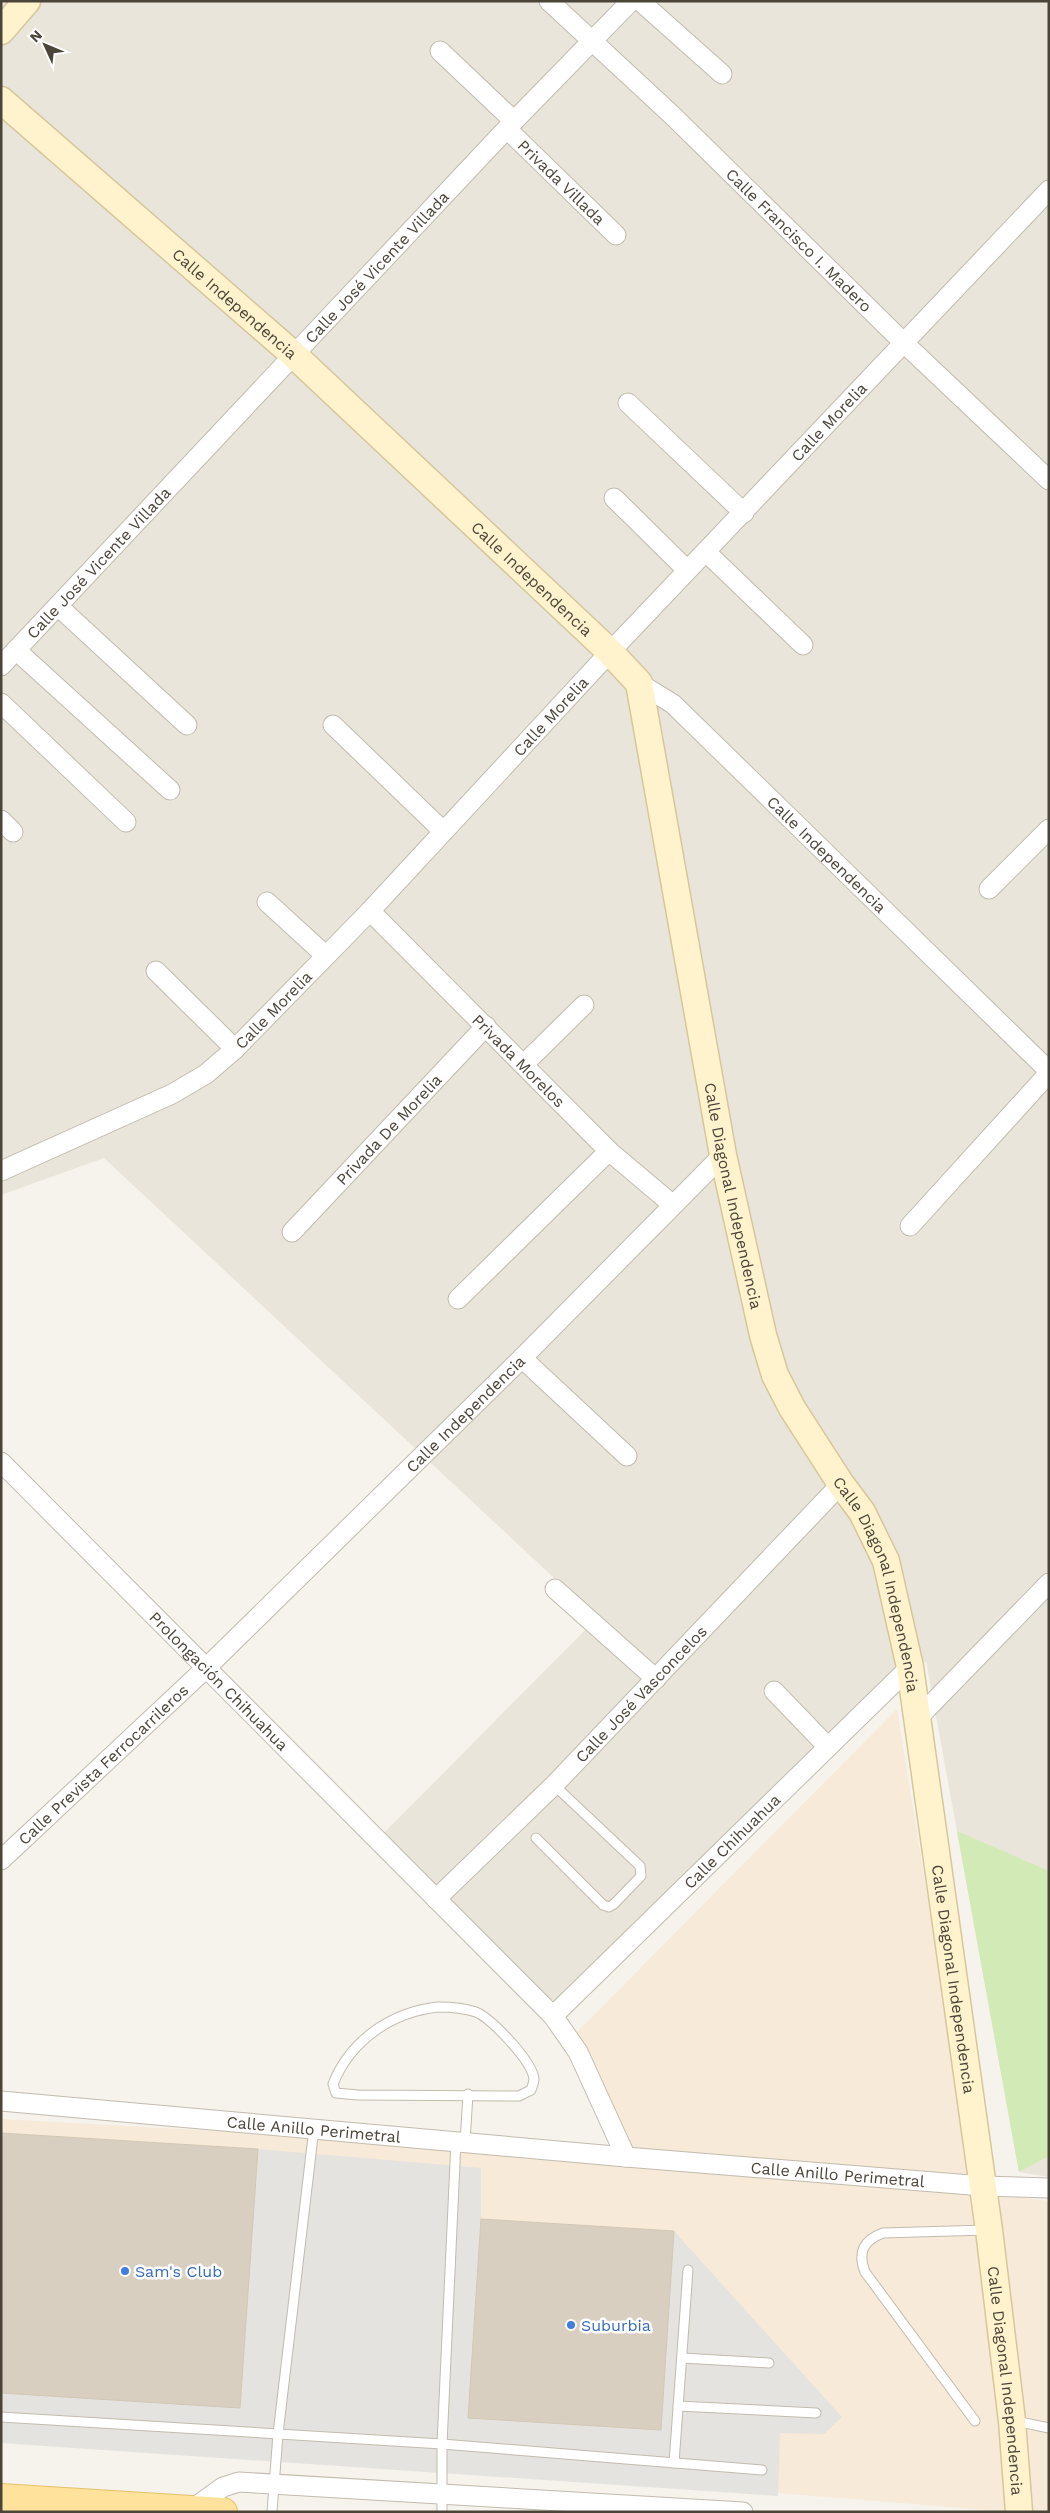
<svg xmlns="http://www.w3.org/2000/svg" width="1050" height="2513" font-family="'Work Sans',sans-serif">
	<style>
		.residential { fill: #eae5da }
		.commercial { fill: #f7ead8 }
		.green { fill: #d2eab5 }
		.parking { fill: #e5e3e0 }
		.building { fill: #d8cfc1; stroke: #d3c7b4 }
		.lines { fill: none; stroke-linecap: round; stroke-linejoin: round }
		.lane-casing { stroke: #c2bbae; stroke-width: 11 }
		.street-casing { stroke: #c2bbae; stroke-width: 21 }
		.secondary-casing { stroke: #d6c79b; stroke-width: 29 }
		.primary-casing { stroke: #e6c16a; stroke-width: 30 }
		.lane { stroke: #fff; stroke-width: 9 }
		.street { stroke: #fff; stroke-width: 19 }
		.secondary { stroke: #fff3cd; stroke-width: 26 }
		.primary { stroke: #ffe39c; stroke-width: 28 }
		.shop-dot { fill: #3f7fe0; stroke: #fff; stroke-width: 2 }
		.labels { text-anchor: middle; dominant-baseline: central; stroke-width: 5; stroke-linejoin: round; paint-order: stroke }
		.street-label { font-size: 16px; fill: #4b4439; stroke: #fff }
		.shop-label { font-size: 16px; fill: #366cbe; stroke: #fff; text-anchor: start }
	</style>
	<rect width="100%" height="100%" fill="#f6f3ec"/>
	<polygon class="residential" points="1,1 1049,1 1049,2177 1019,2172 926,1661 568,2016 380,1837 597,1618 104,1158 1,1195"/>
	<polygon class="commercial" points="897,1709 975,2192 1049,2201 1049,2512 1011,2512 1,2430 1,2119 614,2153 569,2040"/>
	<polygon class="green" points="957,1831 1049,1871 1049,2156 1019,2172"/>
	<polygon class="parking" points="258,2149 481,2168 481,2219 468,2418 661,2430 674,2231 842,2417 824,2434 780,2433 778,2496 1,2443 1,2393 240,2407"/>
	<g class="building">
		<polygon points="1,2133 258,2149 240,2408 1,2393"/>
		<polygon points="481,2219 674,2231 661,2430 468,2418"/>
	</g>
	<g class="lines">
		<defs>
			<g id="lane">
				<polyline points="536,1838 603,1905 609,1907 614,1904 641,1876 640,1866 554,1785"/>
				<path d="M438 2007C451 2007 464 2008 476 2012 492 2019 532 2061 534 2079 534 2082 532 2087 531 2090L519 2096 358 2095 336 2093 333 2084C350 2041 391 2012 438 2007Z"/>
				<polyline points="465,2142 468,2094"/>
				<polyline points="682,2358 769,2363"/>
				<polyline points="678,2406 816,2413"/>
				<polyline points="1,2417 442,2444 762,2470"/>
				<path d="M975 2421 865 2272C857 2252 864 2240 883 2233L986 2230"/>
				<polyline points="1015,2421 1049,2428"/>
				<polyline points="674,2463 688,2270"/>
				<polyline points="272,2512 278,2434 314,2128"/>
				<polyline points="442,2512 442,2444 456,2141"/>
			</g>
			<g id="street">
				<path id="s1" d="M549 1 673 116 904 343 1049 480"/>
				<polyline points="640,1 722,74"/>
				<polyline points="440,51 514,121"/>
				<path id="s2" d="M507 129 616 235"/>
				<polyline points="628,403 744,513"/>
				<polyline points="614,498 687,570"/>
				<polyline points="706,552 803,645"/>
				<polyline points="59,607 187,725"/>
				<polyline points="16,650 170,790"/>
				<path id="s3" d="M1 666 514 121 631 1"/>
				<path id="s4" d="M639 683 673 704 1049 1071"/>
				<polyline points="1,703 126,822"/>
				<polyline points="333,725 443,831"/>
				<polyline points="1,820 13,832"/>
				<polyline points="989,889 1049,829"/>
				<polyline points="267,902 325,955"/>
				<path id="s5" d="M370 911 609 1151 673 1205"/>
				<polyline points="156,971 235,1049"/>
				<polyline points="524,1064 584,1005"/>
				<path id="s6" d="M1 1171 172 1094 206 1074 235 1049 370 911 610 652 1049 190"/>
				<polyline points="910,1226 1049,1073"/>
				<path id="s7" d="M292 1232 486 1026"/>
				<polyline points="458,1299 609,1151"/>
				<polyline points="522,1358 627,1456"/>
				<path id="s8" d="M1 1462 553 2016 578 2052 626 2157"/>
				<polyline points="555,1589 656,1679"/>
				<polyline points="774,1691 828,1747"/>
				<polyline points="917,1719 1049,1583"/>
				<path id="s9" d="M1 1860 205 1669 522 1358 723 1155"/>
				<path id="s10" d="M436 1899 554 1785 841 1484"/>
				<path id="s11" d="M553 2016 910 1667"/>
				<path id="s12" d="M1 2101 626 2157 983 2186 1049 2188"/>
				<polyline points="191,2510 223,2487 239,2482 743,2512"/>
			</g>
			<g id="secondary">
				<polyline points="1,31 27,1"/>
				<path id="s13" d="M1 100 294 355 610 652 639 683 723 1155 763 1335 775 1375 792 1408 841 1484 862 1512 886 1561 910 1667 989 2230 1012 2421 1019 2512"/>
			</g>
			<polyline id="primary" points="1,2498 223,2512"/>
		</defs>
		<use href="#lane" class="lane-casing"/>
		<use href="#street" class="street-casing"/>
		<use href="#secondary" class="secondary-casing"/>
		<use href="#primary" class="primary-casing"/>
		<use href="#lane" class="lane"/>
		<use href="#street" class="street"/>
		<use href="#secondary" class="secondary"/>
		<use href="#primary" class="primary"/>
	</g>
	<g class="shop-dot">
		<circle cx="125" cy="2271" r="5"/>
		<circle cx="571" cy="2325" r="5"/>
	</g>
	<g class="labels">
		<g class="street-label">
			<text stroke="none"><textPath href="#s2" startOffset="76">Privada Villada</textPath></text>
			<text stroke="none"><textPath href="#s1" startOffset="346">Calle Francisco I. Madero</textPath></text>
			<text stroke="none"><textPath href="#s3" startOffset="548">Calle José Vicente Villada</textPath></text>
			<text stroke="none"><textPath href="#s13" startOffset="310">Calle Independencia</textPath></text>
			<text stroke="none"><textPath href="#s6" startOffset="1129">Calle Morelia</textPath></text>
			<text stroke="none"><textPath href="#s3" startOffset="142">Calle José Vicente Villada</textPath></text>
			<text stroke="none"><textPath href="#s13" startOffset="715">Calle Independencia</textPath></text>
			<text stroke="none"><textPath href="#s6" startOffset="724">Calle Morelia</textPath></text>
			<text stroke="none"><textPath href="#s4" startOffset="255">Calle Independencia</textPath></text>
			<text stroke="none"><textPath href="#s6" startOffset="320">Calle Morelia</textPath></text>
			<text stroke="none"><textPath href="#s5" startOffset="211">Privada Morelos</textPath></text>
			<text stroke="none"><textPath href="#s7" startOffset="141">Privada De Morelia</textPath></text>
			<text stroke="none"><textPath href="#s13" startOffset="1386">Calle Diagonal Independencia</textPath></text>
			<text stroke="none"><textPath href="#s9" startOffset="644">Calle Independencia</textPath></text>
			<text stroke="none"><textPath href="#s13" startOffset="1806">Calle Diagonal Independencia</textPath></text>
			<text stroke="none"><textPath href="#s8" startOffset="309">Prolongación Chihuahua</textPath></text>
			<text stroke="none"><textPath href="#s10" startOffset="290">Calle José Vasconcelos</textPath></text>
			<text stroke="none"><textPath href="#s9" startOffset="140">Calle Prevista Ferrocarrileros</textPath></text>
			<text stroke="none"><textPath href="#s11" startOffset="250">Calle Chihuahua</textPath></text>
			<text stroke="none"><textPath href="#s13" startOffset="2211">Calle Diagonal Independencia</textPath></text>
			<text stroke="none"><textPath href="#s12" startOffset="314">Calle Anillo Perimetral</textPath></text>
			<text stroke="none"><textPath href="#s12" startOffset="840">Calle Anillo Perimetral</textPath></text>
			<text stroke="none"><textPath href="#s13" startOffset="2616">Calle Diagonal Independencia</textPath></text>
		</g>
		<g class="shop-label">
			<text x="135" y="2271">Sam's Club</text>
			<text x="581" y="2325">Suburbia</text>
		</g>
	</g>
	<rect width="1050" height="2513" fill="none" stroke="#4b4439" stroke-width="5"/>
	<g transform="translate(45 45) rotate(314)" stroke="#ffffff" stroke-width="4" paint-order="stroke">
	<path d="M0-4L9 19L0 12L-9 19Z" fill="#4b4439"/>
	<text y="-8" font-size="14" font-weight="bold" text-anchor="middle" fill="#4b4439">N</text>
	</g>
</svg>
